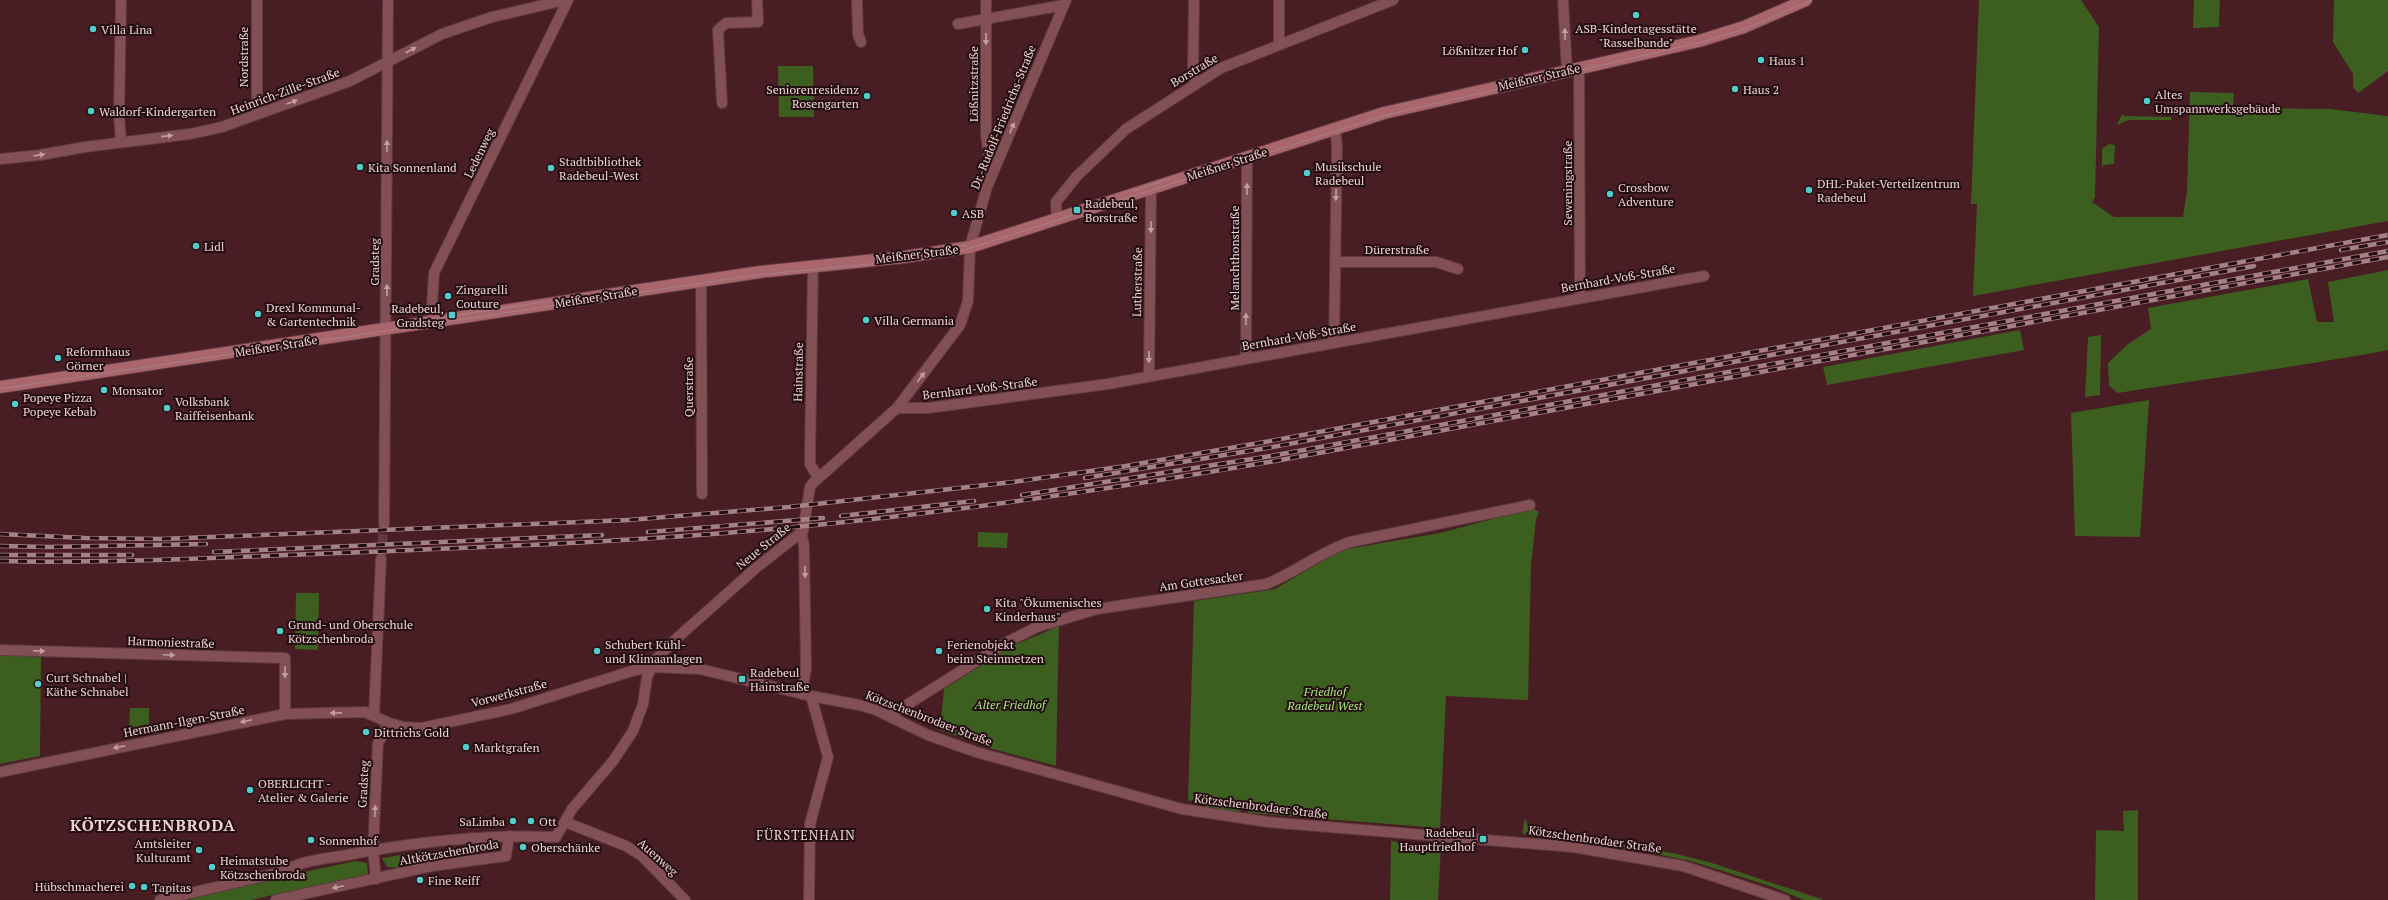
<svg xmlns="http://www.w3.org/2000/svg" width="2388" height="900" font-family="'PT Serif',serif">
	<style>
		.green { fill: #3c5f1f }
		.lines { fill: none; stroke-linecap: round; stroke-linejoin: round }
		.minor-tunnel { stroke: #61383e; stroke-width: 10; stroke-dasharray: 10 5; stroke-linecap: butt }
		.minor-casing { stroke: #5f3a40; stroke-width: 12 }
		.major-casing { stroke: #5f3a40; stroke-width: 14 }
		.minor { stroke: #814f54; stroke-width: 10 }
		.major { stroke: #aa666d; stroke-width: 12 }
		.tram { stroke: #a58185; stroke-width: 1 }
		.rail-casing { stroke: #a58185; stroke-width: 4.5 }
		.rail { stroke: #220e11; stroke-width: 3; stroke-dasharray: 9; stroke-linecap: butt }
		.oneway { fill: #c49ea1 }
		.poi-dot { fill: #53cdcb; stroke: #220e11; stroke-width: 1.5 }
		.labels { text-anchor: middle; dominant-baseline: central; stroke-width: 4; stroke-linejoin: round; paint-order: stroke }
		.poi-label { font-size: 12px; fill: #f0d2d4; stroke: #220e11; text-anchor: start }
		.street-label { font-size: 12px; fill: #f0d2d4; stroke: #220e11 }
		.park-label { font-size: 12px; font-style: italic; fill: #a9e87d; stroke: #220e11 }
		.neighbourhood-label { font-size: 13px; letter-spacing: 1px; fill: #f0d2d4; stroke: #220e11 }
		.district-label { font-size: 16px; font-weight: bold; letter-spacing: 1px; fill: #f0d2d4; stroke: #220e11 }
	</style>
	<rect width="100%" height="100%" fill="#481d23"/>
	<g class="green">
		<polygon points="1979,0 2081,0 2099,27 2095,197 2092,202 2114,217 2183,217 2187,191 2190,92 2234,93 2233,108 2330,109 2388,116 2388,221 1973,296 1977,204 1971,204"/>
		<polygon points="2194,0 2220,0 2219,27 2193,28"/>
		<polygon points="2334,0 2388,0 2388,71 2358,93 2353,87 2353,74 2333,42"/>
		<polygon points="778,66 813,66 814,117 779,117"/>
		<polygon points="2122,114 2124,116 2171,117 2171,120 2129,120 2117,125"/>
		<polygon points="2109,144 2115,145 2114,164 2103,165 2102,170 2102,149"/>
		<path d="M2388 270V350C2298 367 2208 378 2118 393L2109 386 2108 363 2128 344 2151 329 2148 308 2308 279 2317 322H2334L2328 282Z"/>
		<polygon points="2020,330 2024,350 1827,385 1823,367"/>
		<polygon points="2101,335 2100,395 2085,397 2088,337"/>
		<polygon points="2149,400 2140,537 2075,536 2071,413"/>
		<polygon points="1533,508 1539,512 1536,520 1531,564 1528,700 1446,696 1440,828 1249,813 1245,808 1237,813 1206,808 1199,800 1188,801 1194,601 1275,589 1341,550 1440,533"/>
		<polygon points="978,532 1008,533 1007,548 978,547"/>
		<polygon points="296,593 319,593 318,650 295,649"/>
		<polygon points="1059,626 1056,766 993,749 940,730 944,689 1010,647"/>
		<polygon points="0,654 41,655 40,756 0,764"/>
		<polygon points="130,708 149,708 149,733 129,736"/>
		<polygon points="2138,810 2138,900 2095,900 2096,830 2124,831 2123,811"/>
		<polygon points="1525,818 1528,826 1538,833 1567,835 1677,854 1712,863 1824,900 1804,900 1770,886 1691,861 1647,852 1580,842 1580,838 1572,838 1570,840 1529,836 1522,833"/>
		<polygon points="1391,841 1441,847 1438,900 1390,900"/>
		<polygon points="424,851 427,864 403,868 387,867 382,858"/>
		<polygon points="356,861 367,863 368,874 251,900 190,900 189,896"/>
	</g>
	<g class="lines">
		<polyline class="minor-tunnel" points="381,559 384,524"/>
		<defs>
			<g id="minor">
				<polyline points="121,0 119,116 121,141"/>
				<polyline points="257,0 257,114"/>
				<polyline points="857,0 858,34 861,42"/>
				<polyline points="986,0 986,135 989,156 996,164"/>
				<polyline points="1194,0 1193,72 1195,84"/>
				<polyline points="1563,0 1567,71"/>
				<polyline points="958,24 1064,5"/>
				<polyline points="1279,45 1279,0"/>
				<polyline points="1579,68 1580,298"/>
				<polyline points="722,103 718,30 726,23 758,22 757,0"/>
				<polyline points="0,159 40,155 85,147 190,134 222,127 350,81 442,34 492,17 565,0"/>
				<polyline points="1057,220 1056,202 1077,176 1126,129 1221,68 1393,0"/>
				<polyline points="1335,262 1436,262 1458,269"/>
				<polyline points="813,266 810,457 810,464 818,477"/>
				<polyline points="701,281 702,494"/>
				<polyline points="431,322 434,273 568,0"/>
				<polyline points="1334,343 1337,147 1335,128"/>
				<polyline points="1246,358 1247,157"/>
				<polyline points="1149,376 1151,188"/>
				<polyline points="897,408 928,408 1108,384 1704,276"/>
				<polyline points="384,524 388,0"/>
				<polyline points="801,533 804,545 806,668 802,694"/>
				<polyline points="0,650 285,658 285,714"/>
				<polyline points="374,715 381,559"/>
				<path d="M889 716 1009 641 1037 627 1097 609 1266 584C1295 573 1320 552 1350 542L1530 505"/>
				<polyline points="0,772 285,714 365,712 389,723 404,727 421,728 511,709 632,671 651,667 700,669 811,696 859,705 876,710 928,735 976,752 1182,809 1268,822 1573,847 1683,866 1785,900"/>
				<polyline points="565,822 626,846 642,856 685,900"/>
				<polyline points="376,879 373,850 378,743 389,723"/>
				<path d="M160 900 282 872C302 860 325 859 347 855 415 842 486 834 556 837L572 809 613 761 633 731 643 704 647 677 655 660 677 638 757 567 803 531 810 487 813 483 897 408 960 325 968 301 970 247 987 187 1066 0"/>
				<polyline points="276,900 432,866 506,856 509,836"/>
				<polyline points="809,900 810,824 828,757 811,696"/>
			</g>
			<polyline id="major" points="0,387 760,272 904,257 970,247 1384,113 1699,41 1744,27 1806,0"/>
		</defs>
		<use href="#minor" class="minor-casing"/>
		<use href="#major" class="major-casing"/>
		<use href="#minor" class="minor"/>
		<use href="#major" class="major"/>
		<g class="tram">
			<polyline points="1551,71 1579,65"/>
			<polyline points="1133,191 1169,179"/>
			<polyline points="906,254 967,245"/>
			<polyline points="412,322 577,297"/>
			<polyline points="0,389 756,275 921,259 955,253 1386,115 1698,43 1745,29 1812,0"/>
		</g>
		<defs>
			<g id="rail">
				<polyline points="2341,250 2388,242"/>
				<polyline points="1085,478 1267,448 2254,266"/>
				<polyline points="1022,495 1271,456 2388,251"/>
				<polyline points="841,516 974,501"/>
				<polyline points="648,532 823,518"/>
				<polyline points="0,534 85,538 161,539 628,520 789,507 1013,482 1126,466 1265,442 2388,235"/>
				<polyline points="0,546 48,547 206,544"/>
				<polyline points="214,552 602,535"/>
				<polyline points="0,555 132,555"/>
				<path d="M0 561C122 564 245 556 367 552 506 546 645 541 784 528 949 513 1112 489 1275 461L2388 257"/>
			</g>
		</defs>
		<use href="#rail" class="rail-casing"/>
		<use href="#rail" class="rail"/>
	</g>
	<defs><path id="oneway-solid" d="M-6-.8H1V-3.2L6.5 0L1 3.2V.8H-6Z"/></defs>
	<g class="oneway">
		<use href="#oneway-solid" transform="translate(1565 34) rotate(-92)"/>
		<use href="#oneway-solid" transform="translate(986 39) rotate(90)"/>
		<use href="#oneway-solid" transform="translate(411 50) rotate(-28)"/>
		<use href="#oneway-solid" transform="translate(292 102) rotate(-20)"/>
		<use href="#oneway-solid" transform="translate(1012 128) rotate(-67)"/>
		<use href="#oneway-solid" transform="translate(167 136) rotate(-6)"/>
		<use href="#oneway-solid" transform="translate(387 146) rotate(-90)"/>
		<use href="#oneway-solid" transform="translate(39 155) rotate(-9)"/>
		<use href="#oneway-solid" transform="translate(1247 189) rotate(-90)"/>
		<use href="#oneway-solid" transform="translate(1336 195) rotate(91)"/>
		<use href="#oneway-solid" transform="translate(1151 227) rotate(91)"/>
		<use href="#oneway-solid" transform="translate(387 290) rotate(-90)"/>
		<use href="#oneway-solid" transform="translate(1246 319) rotate(-90)"/>
		<use href="#oneway-solid" transform="translate(1149 357) rotate(91)"/>
		<use href="#oneway-solid" transform="translate(921 377) rotate(-53)"/>
		<use href="#oneway-solid" transform="translate(805 572) rotate(89)"/>
		<use href="#oneway-solid" transform="translate(39 651) rotate(2)"/>
		<use href="#oneway-solid" transform="translate(169 655) rotate(2)"/>
		<use href="#oneway-solid" transform="translate(285 672) rotate(90)"/>
		<use href="#oneway-solid" transform="translate(336 713) rotate(179)"/>
		<use href="#oneway-solid" transform="translate(246 721) rotate(169)"/>
		<use href="#oneway-solid" transform="translate(119 747) rotate(169)"/>
		<use href="#oneway-solid" transform="translate(375 811) rotate(-88)"/>
		<use href="#oneway-solid" transform="translate(338 887) rotate(168)"/>
	</g>
	<g class="poi-dot">
		<circle cx="1636" cy="15" r="4"/>
		<circle cx="93" cy="29" r="4"/>
		<circle cx="1525" cy="50" r="4"/>
		<circle cx="1761" cy="60" r="4"/>
		<circle cx="1735" cy="89" r="4"/>
		<circle cx="867" cy="96" r="4"/>
		<circle cx="2147" cy="101" r="4"/>
		<circle cx="91" cy="111" r="4"/>
		<circle cx="360" cy="167" r="4"/>
		<circle cx="551" cy="168" r="4"/>
		<circle cx="1307" cy="173" r="4"/>
		<circle cx="1809" cy="190" r="4"/>
		<circle cx="1610" cy="194" r="4"/>
		<rect x="1073" y="206" width="8" height="8" rx="2"/>
		<circle cx="954" cy="213" r="4"/>
		<circle cx="196" cy="246" r="4"/>
		<circle cx="448" cy="296" r="4"/>
		<circle cx="258" cy="314" r="4"/>
		<rect x="448" y="311" width="8" height="8" rx="2"/>
		<circle cx="866" cy="320" r="4"/>
		<circle cx="58" cy="358" r="4"/>
		<circle cx="104" cy="390" r="4"/>
		<circle cx="15" cy="404" r="4"/>
		<circle cx="167" cy="408" r="4"/>
		<circle cx="987" cy="609" r="4"/>
		<circle cx="280" cy="631" r="4"/>
		<circle cx="597" cy="651" r="4"/>
		<circle cx="939" cy="651" r="4"/>
		<rect x="738" y="675" width="8" height="8" rx="2"/>
		<circle cx="38" cy="684" r="4"/>
		<circle cx="366" cy="732" r="4"/>
		<circle cx="466" cy="747" r="4"/>
		<circle cx="250" cy="790" r="4"/>
		<circle cx="513" cy="821" r="4"/>
		<circle cx="531" cy="821" r="4"/>
		<rect x="1479" y="835" width="8" height="8" rx="2"/>
		<circle cx="311" cy="840" r="4"/>
		<circle cx="523" cy="847" r="4"/>
		<circle cx="199" cy="850" r="4"/>
		<circle cx="212" cy="867" r="4"/>
		<circle cx="420" cy="880" r="4"/>
		<circle cx="132" cy="886" r="4"/>
		<circle cx="144" cy="887" r="4"/>
	</g>
	<g class="labels">
		<g class="poi-label">
			<text x="1636" y="28" text-anchor="middle">ASB-Kindertagesstätte<tspan x="1636" dy="14">"Rasselbande"</tspan></text>
			<text x="101" y="29">Villa Lina</text>
			<text x="1517" y="50" text-anchor="end">Lößnitzer Hof</text>
			<text x="1769" y="60">Haus 1</text>
			<text x="859" y="89" text-anchor="end">Seniorenresidenz<tspan x="859" dy="14">Rosengarten</tspan></text>
			<text x="1743" y="89">Haus 2</text>
			<text x="2155" y="94">Altes<tspan x="2155" dy="14">Umspannwerksgebäude</tspan></text>
			<text x="99" y="111">Waldorf-Kindergarten</text>
			<text x="559" y="161">Stadtbibliothek<tspan x="559" dy="14">Radebeul-West</tspan></text>
			<text x="1315" y="166">Musikschule<tspan x="1315" dy="14">Radebeul</tspan></text>
			<text x="368" y="167">Kita Sonnenland</text>
			<text x="1817" y="183">DHL-Paket-Verteilzentrum<tspan x="1817" dy="14">Radebeul</tspan></text>
			<text x="1618" y="187">Crossbow<tspan x="1618" dy="14">Adventure</tspan></text>
			<text x="1085" y="203">Radebeul,<tspan x="1085" dy="14">Borstraße</tspan></text>
			<text x="962" y="213">ASB</text>
			<text x="204" y="246">Lidl</text>
			<text x="456" y="289">Zingarelli<tspan x="456" dy="14">Couture</tspan></text>
			<text x="266" y="307">Drexl Kommunal-<tspan x="266" dy="14">&amp; Gartentechnik</tspan></text>
			<text x="444" y="308" text-anchor="end">Radebeul,<tspan x="444" dy="14">Gradsteg</tspan></text>
			<text x="874" y="320">Villa Germania</text>
			<text x="66" y="351">Reformhaus<tspan x="66" dy="14">Görner</tspan></text>
			<text x="112" y="390">Monsator</text>
			<text x="23" y="397">Popeye Pizza<tspan x="23" dy="14">Popeye Kebab</tspan></text>
			<text x="175" y="401">Volksbank<tspan x="175" dy="14">Raiffeisenbank</tspan></text>
			<text x="995" y="602">Kita "Ökumenisches<tspan x="995" dy="14">Kinderhaus"</tspan></text>
			<text x="288" y="624">Grund- und Oberschule<tspan x="288" dy="14">Kötzschenbroda</tspan></text>
			<text x="605" y="644">Schubert Kühl-<tspan x="605" dy="14">und Klimaanlagen</tspan></text>
			<text x="947" y="644">Ferienobjekt<tspan x="947" dy="14">beim Steinmetzen</tspan></text>
			<text x="750" y="672">Radebeul<tspan x="750" dy="14">Hainstraße</tspan></text>
			<text x="46" y="677">Curt Schnabel |<tspan x="46" dy="14">Käthe Schnabel</tspan></text>
			<text x="374" y="732">Dittrichs Gold</text>
			<text x="474" y="747">Marktgrafen</text>
			<text x="258" y="783">OBERLICHT -<tspan x="258" dy="14">Atelier &amp; Galerie</tspan></text>
			<text x="505" y="821" text-anchor="end">SaLimba</text>
			<text x="539" y="821">Ott</text>
			<text x="1475" y="832" text-anchor="end">Radebeul<tspan x="1475" dy="14">Hauptfriedhof</tspan></text>
			<text x="319" y="840">Sonnenhof</text>
			<text x="191" y="843" text-anchor="end">Amtsleiter<tspan x="191" dy="14">Kulturamt</tspan></text>
			<text x="531" y="847">Oberschänke</text>
			<text x="220" y="860">Heimatstube<tspan x="220" dy="14">Kötzschenbroda</tspan></text>
			<text x="428" y="880">Fine Reiff</text>
			<text x="124" y="886" text-anchor="end">Hübschmacherei</text>
			<text x="152" y="887">Tapitas</text>
		</g>
		<g class="street-label">
			<text transform="translate(243 57) rotate(-90)">Nordstraße</text>
			<text transform="translate(1194 70) rotate(-31)">Borstraße</text>
			<text transform="translate(1539 77) rotate(-13)">Meißner Straße</text>
			<text transform="translate(973 84) rotate(-90)">Lößnitzstraße</text>
			<text transform="translate(285 91) rotate(-20)">Heinrich-Zille-Straße</text>
			<text transform="translate(1003 117) rotate(-68)">Dr.-Rudolf-Friedrichs-Straße</text>
			<text transform="translate(479 153) rotate(-64)">Ledenweg</text>
			<text transform="translate(1227 164) rotate(-18)">Meißner Straße</text>
			<text transform="translate(1567 183) rotate(-90)">Seweningstraße</text>
			<text x="1397" y="249">Dürerstraße</text>
			<text transform="translate(917 254) rotate(-7)">Meißner Straße</text>
			<text transform="translate(1234 258) rotate(-90)">Melanchthonstraße</text>
			<text transform="translate(374 262) rotate(-90)">Gradsteg</text>
			<text transform="translate(1618 278) rotate(-10)">Bernhard-Voß-Straße</text>
			<text transform="translate(1137 282) rotate(-89)">Lutherstraße</text>
			<text transform="translate(596 297) rotate(-9)">Meißner Straße</text>
			<text transform="translate(1299 336) rotate(-10)">Bernhard-Voß-Straße</text>
			<text transform="translate(276 346) rotate(-9)">Meißner Straße</text>
			<text transform="translate(798 372) rotate(-89)">Hainstraße</text>
			<text transform="translate(688 387) rotate(-90)">Querstraße</text>
			<text transform="translate(980 388) rotate(-7)">Bernhard-Voß-Straße</text>
			<text transform="translate(763 546) rotate(-39)">Neue Straße</text>
			<text transform="translate(1201 581) rotate(-8)">Am Gottesacker</text>
			<text transform="translate(171 642) rotate(2)">Harmoniestraße</text>
			<text transform="translate(509 693) rotate(-15)">Vorwerkstraße</text>
			<text transform="translate(929 718) rotate(21)">Kötzschenbrodaer Straße</text>
			<text transform="translate(184 721) rotate(-11)">Hermann-Ilgen-Straße</text>
			<text transform="translate(363 784) rotate(-87)">Gradsteg</text>
			<text transform="translate(1261 806) rotate(7)">Kötzschenbrodaer Straße</text>
			<text transform="translate(1595 839) rotate(8)">Kötzschenbrodaer Straße</text>
			<text transform="translate(449 852) rotate(-10)">Altkötzschenbroda</text>
			<text transform="translate(658 857) rotate(42)">Auenweg</text>
		</g>
		<g class="park-label">
			<text x="1325" y="691">Friedhof<tspan x="1325" dy="14">Radebeul West</tspan></text>
			<text x="1010" y="704">Alter Friedhof</text>
		</g>
		<g class="neighbourhood-label">
			<text x="806" y="835">FÜRSTENHAIN</text>
		</g>
		<g class="district-label">
			<text x="153" y="825">KÖTZSCHENBRODA</text>
		</g>
	</g>
</svg>
